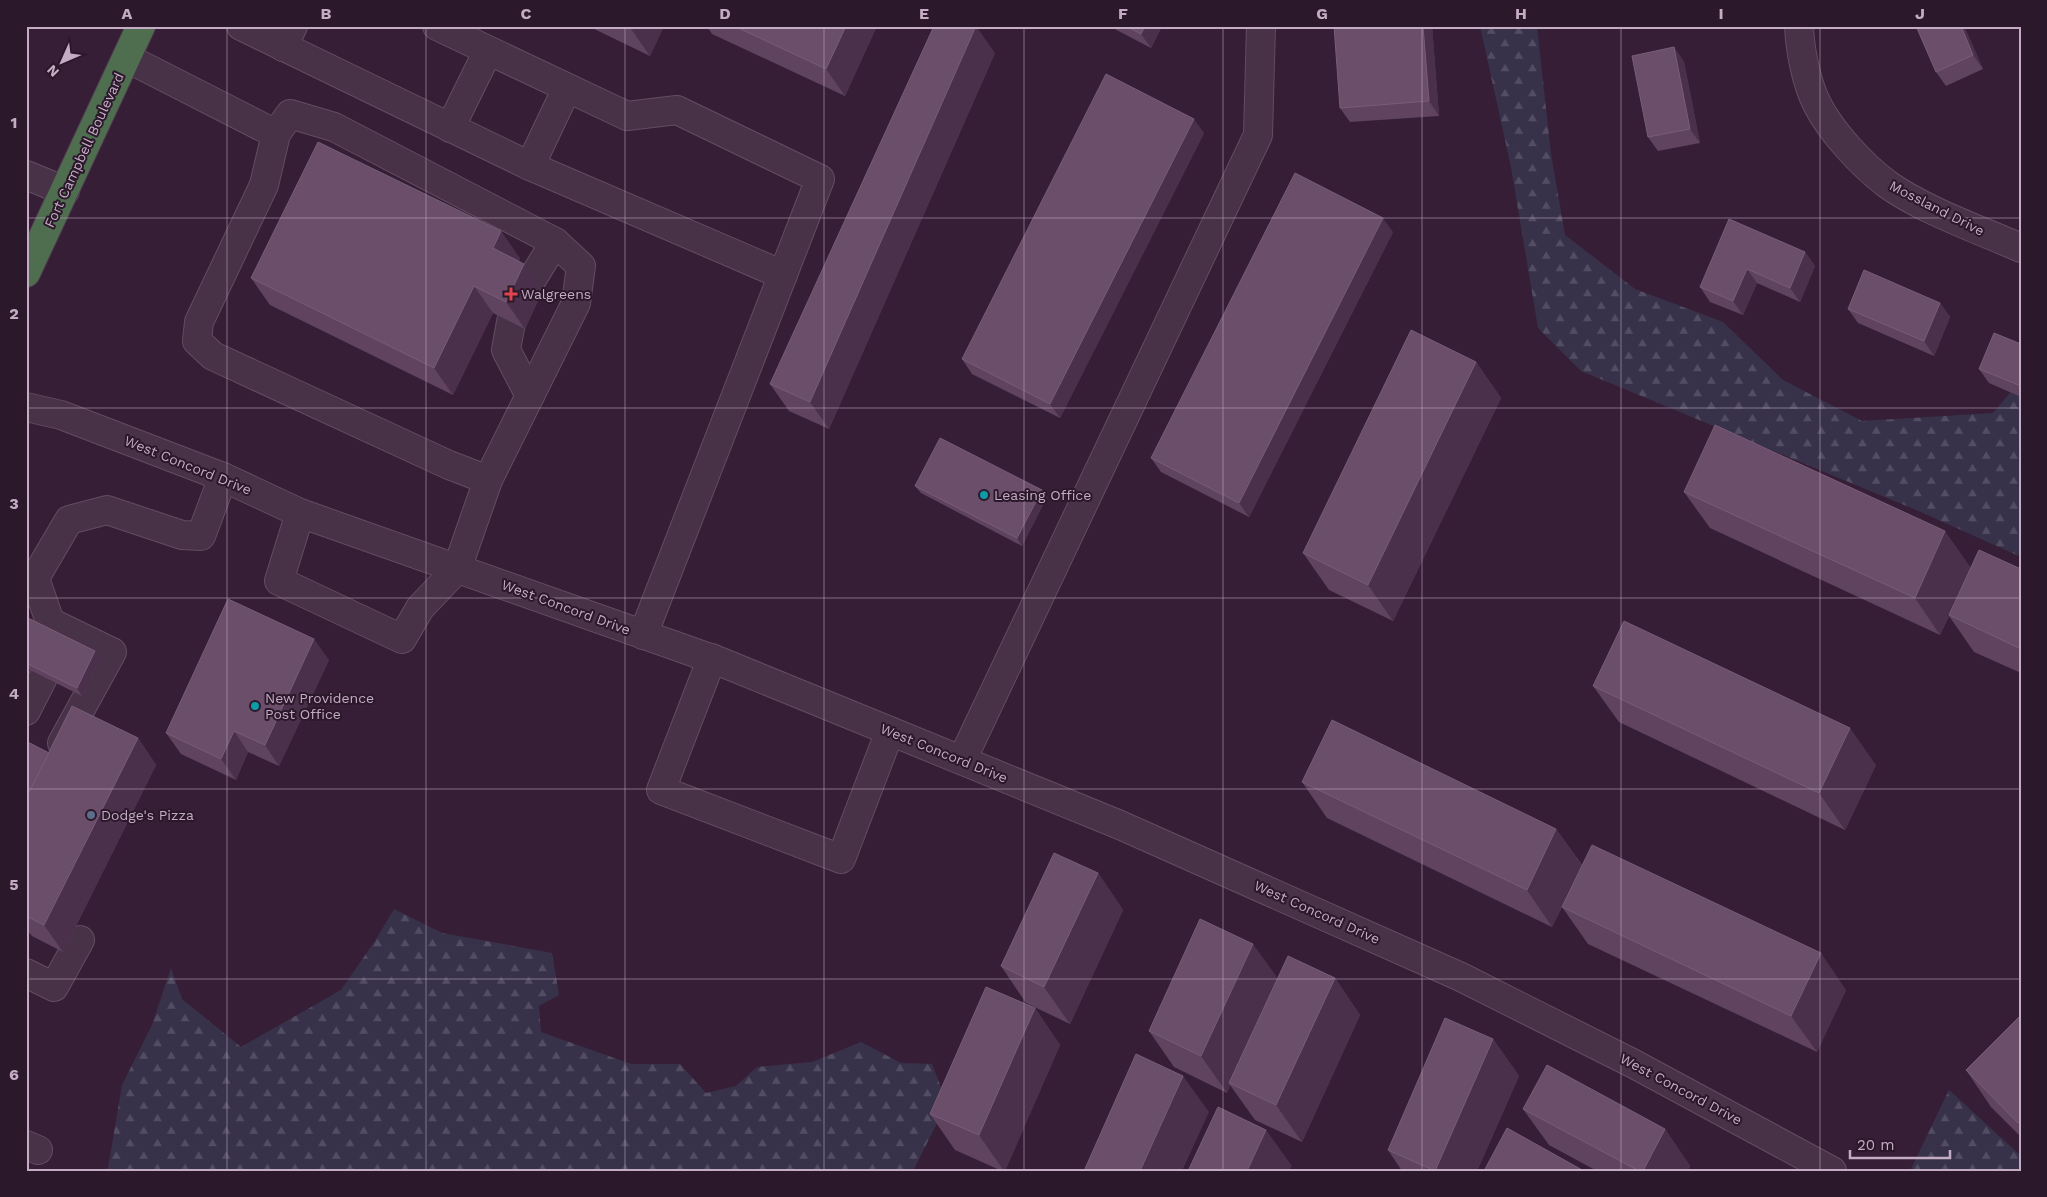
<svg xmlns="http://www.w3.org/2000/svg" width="2047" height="1197" font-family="'Work Sans',sans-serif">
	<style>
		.forest { fill: url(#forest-firs) }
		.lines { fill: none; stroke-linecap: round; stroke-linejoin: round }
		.minor-casing { stroke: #624d62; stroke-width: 30 }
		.highway-casing { stroke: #4e3a4e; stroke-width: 30 }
		.minor { stroke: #473247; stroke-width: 28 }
		.highway { stroke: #4f6d4f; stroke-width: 28 }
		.wall { fill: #5f435f }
		.shaded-wall { fill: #4a304a }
		.building { fill: #6a4e6a; stroke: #785d78 }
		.grid { fill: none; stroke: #c4acc4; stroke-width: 1; stroke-opacity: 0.55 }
		.health-dot { fill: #e0444e; stroke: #2b182b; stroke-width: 2 }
		.culture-dot { fill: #0f9aa8; stroke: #2b182b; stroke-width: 2 }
		.service-dot { fill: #5c6f8a; stroke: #2b182b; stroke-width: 2 }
		.labels { text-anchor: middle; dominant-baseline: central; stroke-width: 4; stroke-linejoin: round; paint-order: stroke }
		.street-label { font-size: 14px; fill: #c4acc4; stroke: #2b182b }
		.poi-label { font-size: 14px; fill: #c4acc4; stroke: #2b182b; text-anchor: start }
		.neatline { fill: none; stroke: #c4acc4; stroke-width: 2 }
		.grid-label { font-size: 16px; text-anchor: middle; font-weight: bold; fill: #c4acc4 }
	</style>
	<defs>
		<pattern id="forest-firs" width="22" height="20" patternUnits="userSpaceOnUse" patternTransform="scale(1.25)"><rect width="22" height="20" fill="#37324a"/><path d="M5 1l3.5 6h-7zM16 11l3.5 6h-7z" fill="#524d62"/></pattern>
	</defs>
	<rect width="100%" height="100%" fill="#361f36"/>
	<g class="forest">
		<polygon points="1480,26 1537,26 1551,154 1565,235 1635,289 1723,322 1783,380 1862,421 1993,413 2021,380 2021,557 1921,512 1581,371 1538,328 1511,167"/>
		<polygon points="394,909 442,933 552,953 559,995 539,1006 541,1032 631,1064 680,1064 706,1093 736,1086 757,1067 812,1062 861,1042 901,1063 932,1064 947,1103 913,1171 102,1171 108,1168 122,1085 152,1025 171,968 182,999 241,1047 341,990 375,941"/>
		<polygon points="1949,1090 2021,1156 2021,1171 1910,1171"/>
	</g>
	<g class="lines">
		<defs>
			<g id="minor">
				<polyline points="241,26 530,166 783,275"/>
				<polyline points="437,26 627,116 677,110 820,179 643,635"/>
				<path d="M1799 26C1800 50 1806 82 1817 104 1831 132 1862 165 1887 184 1923 210 1980 230 2021 248"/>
				<polyline points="283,47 293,26"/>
				<polyline points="127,58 276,134"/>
				<polygon points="290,114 334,127 555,242 581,266 576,303 488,480 449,465 213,356 197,341 199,322 264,185 276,134"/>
				<polyline points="450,128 488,51"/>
				<polyline points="530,166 567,88"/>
				<polyline points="26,175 65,191"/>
				<polyline points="529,284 555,242"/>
				<polyline points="511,322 506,350 530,396"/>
				<polyline points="26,407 61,415 223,477 300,513 721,662 1120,825 1461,977 1634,1064 1832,1171"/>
				<polyline points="300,513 279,581 402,639 420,608 457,569 488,480"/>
				<polyline points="712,658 661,790 841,859 890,731"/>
				<polyline points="26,711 61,642"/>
				<polyline points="62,743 112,652 50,622 35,578 69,520 107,510 182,535 201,536 223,477"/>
				<polyline points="962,760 1258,135 1261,26"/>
				<polyline points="26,973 54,987 80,940"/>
				<polyline points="26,1145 38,1150"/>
			</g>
			<polyline id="highway" points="26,273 141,26"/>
		</defs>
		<use href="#minor" class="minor-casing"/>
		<use href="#highway" class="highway-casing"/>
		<use href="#minor" class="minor"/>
		<use href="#highway" class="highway"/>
	</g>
	<g class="wall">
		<polygon points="588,26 664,26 650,56"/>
		<polygon points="707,26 877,26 845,96 712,34"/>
		<polygon points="1109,26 1162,26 1151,48"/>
		<polygon points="1432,26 1439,116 1350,122 1340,108"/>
		<polygon points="1964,26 1983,69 1946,86 1936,72"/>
		<polygon points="1674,47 1684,62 1700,143 1658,151 1648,137"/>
		<polygon points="995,53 829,429 789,411 770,384"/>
		<polygon points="1204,133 1060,418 972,374 962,359"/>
		<polygon points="1729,219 1805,252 1815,266 1800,302 1757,283 1743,315 1710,302 1700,287"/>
		<polygon points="1393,232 1249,517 1161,472 1151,458"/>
		<polygon points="520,258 519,261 543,290 525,329 493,313 453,395 270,305 251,278"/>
		<polygon points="1940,303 1950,317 1934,356 1858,323 1848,309"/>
		<polygon points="2021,344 2021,397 1989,383 1979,369"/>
		<polygon points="1476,362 1501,398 1393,621 1329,590 1303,553"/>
		<polygon points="915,486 1047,497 1022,546 921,493"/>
		<polygon points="1684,492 1971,568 2021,569 2021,673 1974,652 1949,616 1940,635 1710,528"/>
		<polygon points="26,617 95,651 100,659 82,696 26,668"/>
		<polygon points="329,660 279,766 248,752 236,780 181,754 166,733"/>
		<polygon points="1593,686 1876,765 1845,830 1619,722"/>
		<polygon points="138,738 156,765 63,952 32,936 26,929 26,741 49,753"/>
		<polygon points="1302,782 1556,829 1582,865 1846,990 1817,1052 1588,944 1562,907 1567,897 1552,927 1327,818"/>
		<polygon points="1098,873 1123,910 1070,1024 1026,1003 1001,966"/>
		<polygon points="1335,978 1360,1015 1302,1142 1255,1120 1230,1085 1227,1093 1174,1067 1149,1031 1278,979"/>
		<polygon points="1035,1008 1060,1045 1005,1171 1002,1171 955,1150 930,1114"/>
		<polygon points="2021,1015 2021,1137 1991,1107 1966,1070"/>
		<polygon points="1493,1039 1519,1076 1477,1171 1402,1171 1388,1150"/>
		<polygon points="1523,1109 1665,1129 1690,1166 1688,1171 1597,1171 1549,1145"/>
	</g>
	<g class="shaded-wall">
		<polygon points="632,26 664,26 650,56 631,29"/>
		<polygon points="846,26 877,26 845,96 826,69"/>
		<polygon points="976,26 995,53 829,429 810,402"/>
		<polygon points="1145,26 1162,26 1151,48 1141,34"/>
		<polygon points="1423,26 1432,26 1439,116 1429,101"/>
		<polygon points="1961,26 1964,26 1983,69 1973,55"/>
		<polygon points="1674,47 1684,62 1700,143 1690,129"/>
		<polygon points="1194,119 1204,133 1060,418 1050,404"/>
		<polygon points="1383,218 1393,232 1249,517 1239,503"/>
		<polygon points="501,231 520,258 512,275 493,248"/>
		<polygon points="1805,252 1815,266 1800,302 1790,288"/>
		<polygon points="524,264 543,290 525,329 506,302"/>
		<polygon points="1747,269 1757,283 1743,315 1733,301"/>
		<polygon points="474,286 493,313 453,395 434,368"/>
		<polygon points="1940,303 1950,317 1934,356 1924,341"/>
		<polygon points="1476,362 1501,398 1393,621 1368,585"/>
		<polygon points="1042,490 1047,497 1022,546 1017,538"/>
		<polygon points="1945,531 1971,568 1940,635 1915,598"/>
		<polygon points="314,639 329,660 279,766 265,745"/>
		<polygon points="95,651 100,659 82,696 77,688"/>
		<polygon points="1850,728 1876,765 1845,830 1819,793"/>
		<polygon points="234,731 248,752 236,780 221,759"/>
		<polygon points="138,738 156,765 63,952 44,925"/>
		<polygon points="1556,829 1582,866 1552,927 1527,890"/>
		<polygon points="1098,873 1123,910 1070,1024 1044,987"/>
		<polygon points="1253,944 1279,980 1229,1083 1230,1085 1227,1093 1201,1056"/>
		<polygon points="1821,953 1846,990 1817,1052 1791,1016"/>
		<polygon points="1335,978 1360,1015 1302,1142 1276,1105"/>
		<polygon points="1035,1008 1060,1045 1005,1171 1004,1171 979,1135"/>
		<polygon points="1493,1039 1519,1076 1477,1171 1435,1171"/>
		<polygon points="1183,1076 1209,1112 1182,1171 1140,1171"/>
		<polygon points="1665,1129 1690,1166 1688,1171 1643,1171"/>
		<polygon points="1266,1130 1292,1166 1289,1171 1247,1171"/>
	</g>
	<g class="building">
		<polygon points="625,26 632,26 631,29"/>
		<polygon points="734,26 846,26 826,69"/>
		<polygon points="934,26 976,26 810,402 770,384"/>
		<polygon points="1126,26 1145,26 1141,34"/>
		<polygon points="1334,26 1423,26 1429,101 1340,108"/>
		<polygon points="1916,26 1961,26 1973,55 1936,72"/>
		<polygon points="1674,47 1690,129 1648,137 1632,56"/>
		<polygon points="1106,74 1194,119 1050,404 962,359"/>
		<polygon points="318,142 501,231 493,248 524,264 506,302 474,286 434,368 251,278"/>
		<polygon points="1295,173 1383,218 1239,503 1151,458"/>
		<polygon points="1729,219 1805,252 1790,288 1747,269 1733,301 1700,287"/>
		<polygon points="1864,270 1940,303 1924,341 1848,309"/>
		<polygon points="1411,330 1476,362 1368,585 1303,553"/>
		<polygon points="1994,333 2021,344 2021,386 1979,369"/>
		<polygon points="1715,425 1945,531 1915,598 1684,492"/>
		<polygon points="940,438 1042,490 1017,538 915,486"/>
		<polygon points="1979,550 2021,569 2021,649 1949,615"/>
		<polygon points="228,599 314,639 265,745 234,731 221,759 166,733"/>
		<polygon points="26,617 95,651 77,688 26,663"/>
		<polygon points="1624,621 1850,728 1819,793 1593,686"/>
		<polygon points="72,706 138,738 44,925 26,916 26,798"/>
		<polygon points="1332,720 1556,829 1527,890 1302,782"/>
		<polygon points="26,741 49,753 26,798"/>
		<polygon points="1592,845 1821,953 1791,1016 1562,907"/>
		<polygon points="1054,853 1098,873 1044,987 1001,966"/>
		<polygon points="1200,919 1253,944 1201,1056 1149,1031"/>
		<polygon points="1288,956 1335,978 1276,1105 1229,1083"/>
		<polygon points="986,987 1035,1008 979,1135 930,1114"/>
		<polygon points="2021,1015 2021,1120 2018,1123 1966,1070"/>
		<polygon points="1445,1018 1493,1039 1435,1171 1388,1150"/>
		<polygon points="1136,1054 1183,1076 1140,1171 1084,1171"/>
		<polygon points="1547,1065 1665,1129 1643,1171 1639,1171 1523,1109"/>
		<polygon points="1218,1107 1266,1130 1247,1171 1188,1171"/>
		<polygon points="1507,1128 1584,1171 1484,1171"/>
	</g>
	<path class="grid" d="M227 26V1171M426 26V1171M625 26V1171M824 26V1171M1024 26V1171M1223 26V1171M1422 26V1171M1621 26V1171M1820 26V1171M26 218H2021M26 408H2021M26 598H2021M26 789H2021M26 979H2021"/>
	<path class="health-dot" d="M508.5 286.5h5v5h5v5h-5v5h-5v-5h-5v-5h5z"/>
	<g class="culture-dot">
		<circle cx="984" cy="495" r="5"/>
		<circle cx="255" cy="706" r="5"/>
	</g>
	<circle class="service-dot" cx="91" cy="815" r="5"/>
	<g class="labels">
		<g class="street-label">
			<text transform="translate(84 150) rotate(-65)">Fort Campbell Boulevard</text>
			<text transform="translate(1937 208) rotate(27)">Mossland Drive</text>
			<text transform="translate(188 465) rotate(22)">West Concord Drive</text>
			<text transform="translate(566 607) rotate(20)">West Concord Drive</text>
			<text transform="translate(944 753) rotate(22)">West Concord Drive</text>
			<text transform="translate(1317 912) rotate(24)">West Concord Drive</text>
			<text transform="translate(1681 1089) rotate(28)">West Concord Drive</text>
		</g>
		<g class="poi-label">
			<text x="521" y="294">Walgreens</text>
			<text x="994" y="495">Leasing Office</text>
			<text x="265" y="698">New Providence<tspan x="265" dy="16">Post Office</tspan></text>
			<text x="101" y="815">Dodge's Pizza</text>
		</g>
	</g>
	<rect width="2047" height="1197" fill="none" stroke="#2b182b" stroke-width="55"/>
	<g transform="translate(62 62) rotate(225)" stroke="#2b182b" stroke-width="4" paint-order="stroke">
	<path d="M0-4L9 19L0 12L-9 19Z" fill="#c4acc4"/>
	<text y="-8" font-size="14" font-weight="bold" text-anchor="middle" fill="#c4acc4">N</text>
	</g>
	<path d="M1850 1150v8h100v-8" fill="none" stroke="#c4acc4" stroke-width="2.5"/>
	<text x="1857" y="1150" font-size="15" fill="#c4acc4" stroke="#2b182b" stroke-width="4" paint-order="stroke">20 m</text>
	<rect x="28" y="28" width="1992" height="1142" class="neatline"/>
	<g class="grid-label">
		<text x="127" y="19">A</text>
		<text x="326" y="19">B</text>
		<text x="526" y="19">C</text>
		<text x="725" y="19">D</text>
		<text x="924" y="19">E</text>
		<text x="1123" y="19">F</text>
		<text x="1322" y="19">G</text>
		<text x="1521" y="19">H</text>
		<text x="1721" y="19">I</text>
		<text x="1920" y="19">J</text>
		<text x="14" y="128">1</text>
		<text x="14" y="319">2</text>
		<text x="14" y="509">3</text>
		<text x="14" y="699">4</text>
		<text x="14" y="890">5</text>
		<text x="14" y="1080">6</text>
	</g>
</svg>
